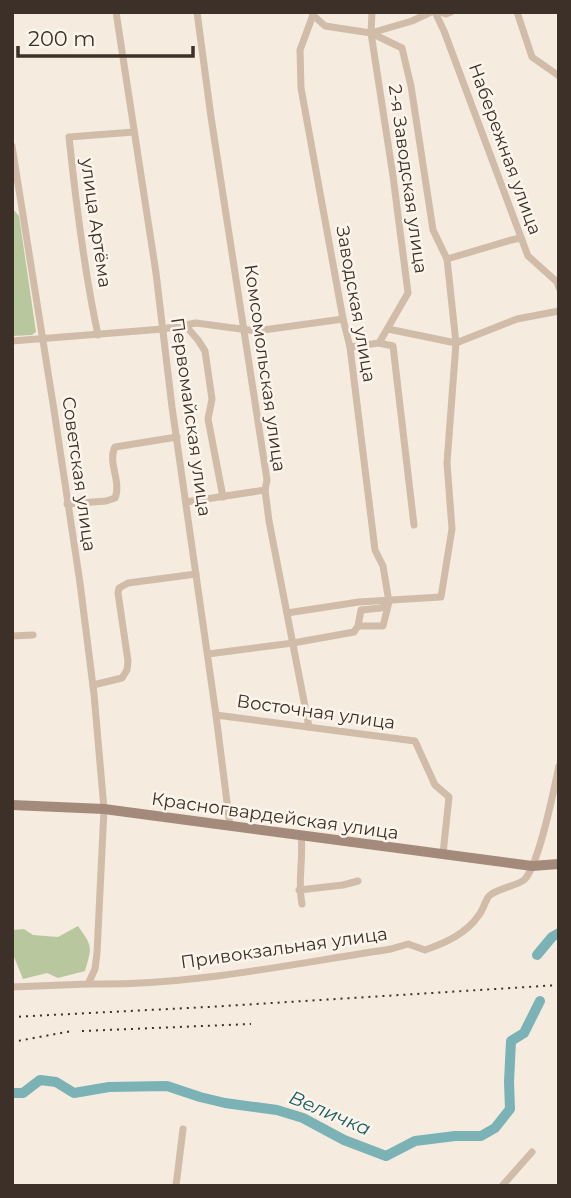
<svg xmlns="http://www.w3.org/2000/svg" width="571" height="1198" font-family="Montserrat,sans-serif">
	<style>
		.green { fill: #b8c79d }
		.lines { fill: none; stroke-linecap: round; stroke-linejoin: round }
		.river { stroke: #7ab2b6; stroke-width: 10 }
		.street { stroke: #d0bca9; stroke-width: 7 }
		.secondary { stroke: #a48a7a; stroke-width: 10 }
		.rail { stroke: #3c3029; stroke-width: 2; stroke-dasharray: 2 5; stroke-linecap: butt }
		.labels { text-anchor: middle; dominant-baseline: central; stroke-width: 5; stroke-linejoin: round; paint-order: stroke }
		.street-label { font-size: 18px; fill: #3c3029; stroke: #fcf5ec }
		.water-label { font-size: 19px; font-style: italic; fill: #1a5c63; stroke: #fcf5ec }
	</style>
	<rect width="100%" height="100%" fill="#f5ebdf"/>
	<g class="green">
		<polygon points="12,208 19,216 36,332 32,335 12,336"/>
		<path d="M78 926C93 947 92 947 85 971L58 978 47 973 23 979 14 957 13 930 24 929 33 935 58 937Z"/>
	</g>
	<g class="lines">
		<g class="river">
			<polyline points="537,955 552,937 559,933"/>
			<polyline points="12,1093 23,1093 40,1080 56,1082 74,1093 109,1087 167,1086 200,1097 225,1103 277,1110 303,1118 344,1140 386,1156 415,1141 455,1136 481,1136 495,1128 510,1109 509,1082 511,1041 524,1033 540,1001"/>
		</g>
		<g class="street">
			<polyline points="116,12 156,273 172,407 216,715 230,826"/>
			<polyline points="197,12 211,117 267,480 265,490 269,521 309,727"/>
			<polyline points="312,12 313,15 300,50 301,88 343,319 350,347 375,550 383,566 389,602"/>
			<polyline points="435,12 444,31 528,256 557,282 559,288"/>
			<polyline points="440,12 446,14 451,12"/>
			<polyline points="517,12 532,57 559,76"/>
			<polyline points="313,15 325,26 371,33 412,21 431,12"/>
			<polyline points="371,33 402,48 411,86 433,230 447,259 456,343 388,329"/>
			<polyline points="12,146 54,410 80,583 94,694 104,809 97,953 95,969 88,984 12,987"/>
			<polyline points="447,259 511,240 521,238"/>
			<polyline points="185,325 198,340 205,351 212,399 208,419 223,497"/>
			<path d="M98 335C84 270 76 204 69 137L134 132"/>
			<polyline points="12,341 163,329 196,323 256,331 343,319"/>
			<polyline points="379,343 393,346 414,525"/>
			<polyline points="350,347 379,343 408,293 393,176 371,33 372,12"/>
			<polyline points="186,502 265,490"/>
			<path d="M67 504 106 501 115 498C122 482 107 462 115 447L177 437"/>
			<polyline points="287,613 359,602 441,597 452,529 447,463 456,343 517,319 559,311"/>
			<polyline points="12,636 33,635"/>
			<polyline points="208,654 293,643 354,632 358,626 383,626 389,602 381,608 361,610 358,626"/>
			<polyline points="93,685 122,678 127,670 128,661 118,593 119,588 128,583 196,574"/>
			<polyline points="216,715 415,741 435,785 449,797 443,854"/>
			<path d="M301 835C304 858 297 881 302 904"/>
			<polyline points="299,890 343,885 358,881"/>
			<path d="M88 984C190 986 291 964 391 949L408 944 425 950C445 943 466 934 479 915 483 910 485 901 489 896 498 888 514 887 524 880 539 866 554 789 559 766"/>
			<polyline points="176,1186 183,1129"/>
			<polyline points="502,1186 532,1152"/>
		</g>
		<polyline class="secondary" points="12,805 104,809 532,866 559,864"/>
		<g class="rail">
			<polyline points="12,1017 208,1007 559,985"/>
			<polyline points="82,1031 251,1024"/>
			<polyline points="12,1042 72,1031"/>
		</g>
	</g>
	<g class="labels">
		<g class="street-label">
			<text transform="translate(505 149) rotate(70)">Набережная улица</text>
			<text transform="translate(408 179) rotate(82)">2-я Заводская улица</text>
			<text transform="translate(96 223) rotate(82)">улица Артёма</text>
			<text transform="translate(356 304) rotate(80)">Заводская улица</text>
			<text transform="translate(265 368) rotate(82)">Комсомольская улица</text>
			<text transform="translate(191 417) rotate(82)">Первомайская улица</text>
			<text transform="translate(79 474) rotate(82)">Советская улица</text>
			<text transform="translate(316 712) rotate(8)">Восточная улица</text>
			<text transform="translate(275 816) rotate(8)">Красногвардейская улица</text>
			<text transform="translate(284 948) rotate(-8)">Привокзальная улица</text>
		</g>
		<g class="water-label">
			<text transform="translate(330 1113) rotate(23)">Величка</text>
		</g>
	</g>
	<rect width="571" height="1198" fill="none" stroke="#3c3029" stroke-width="28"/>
	<path d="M18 46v10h175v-10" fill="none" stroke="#3c3029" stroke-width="3.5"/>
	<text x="28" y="46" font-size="21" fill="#3c3029" stroke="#fcf5ec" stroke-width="5" paint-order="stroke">200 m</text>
</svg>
